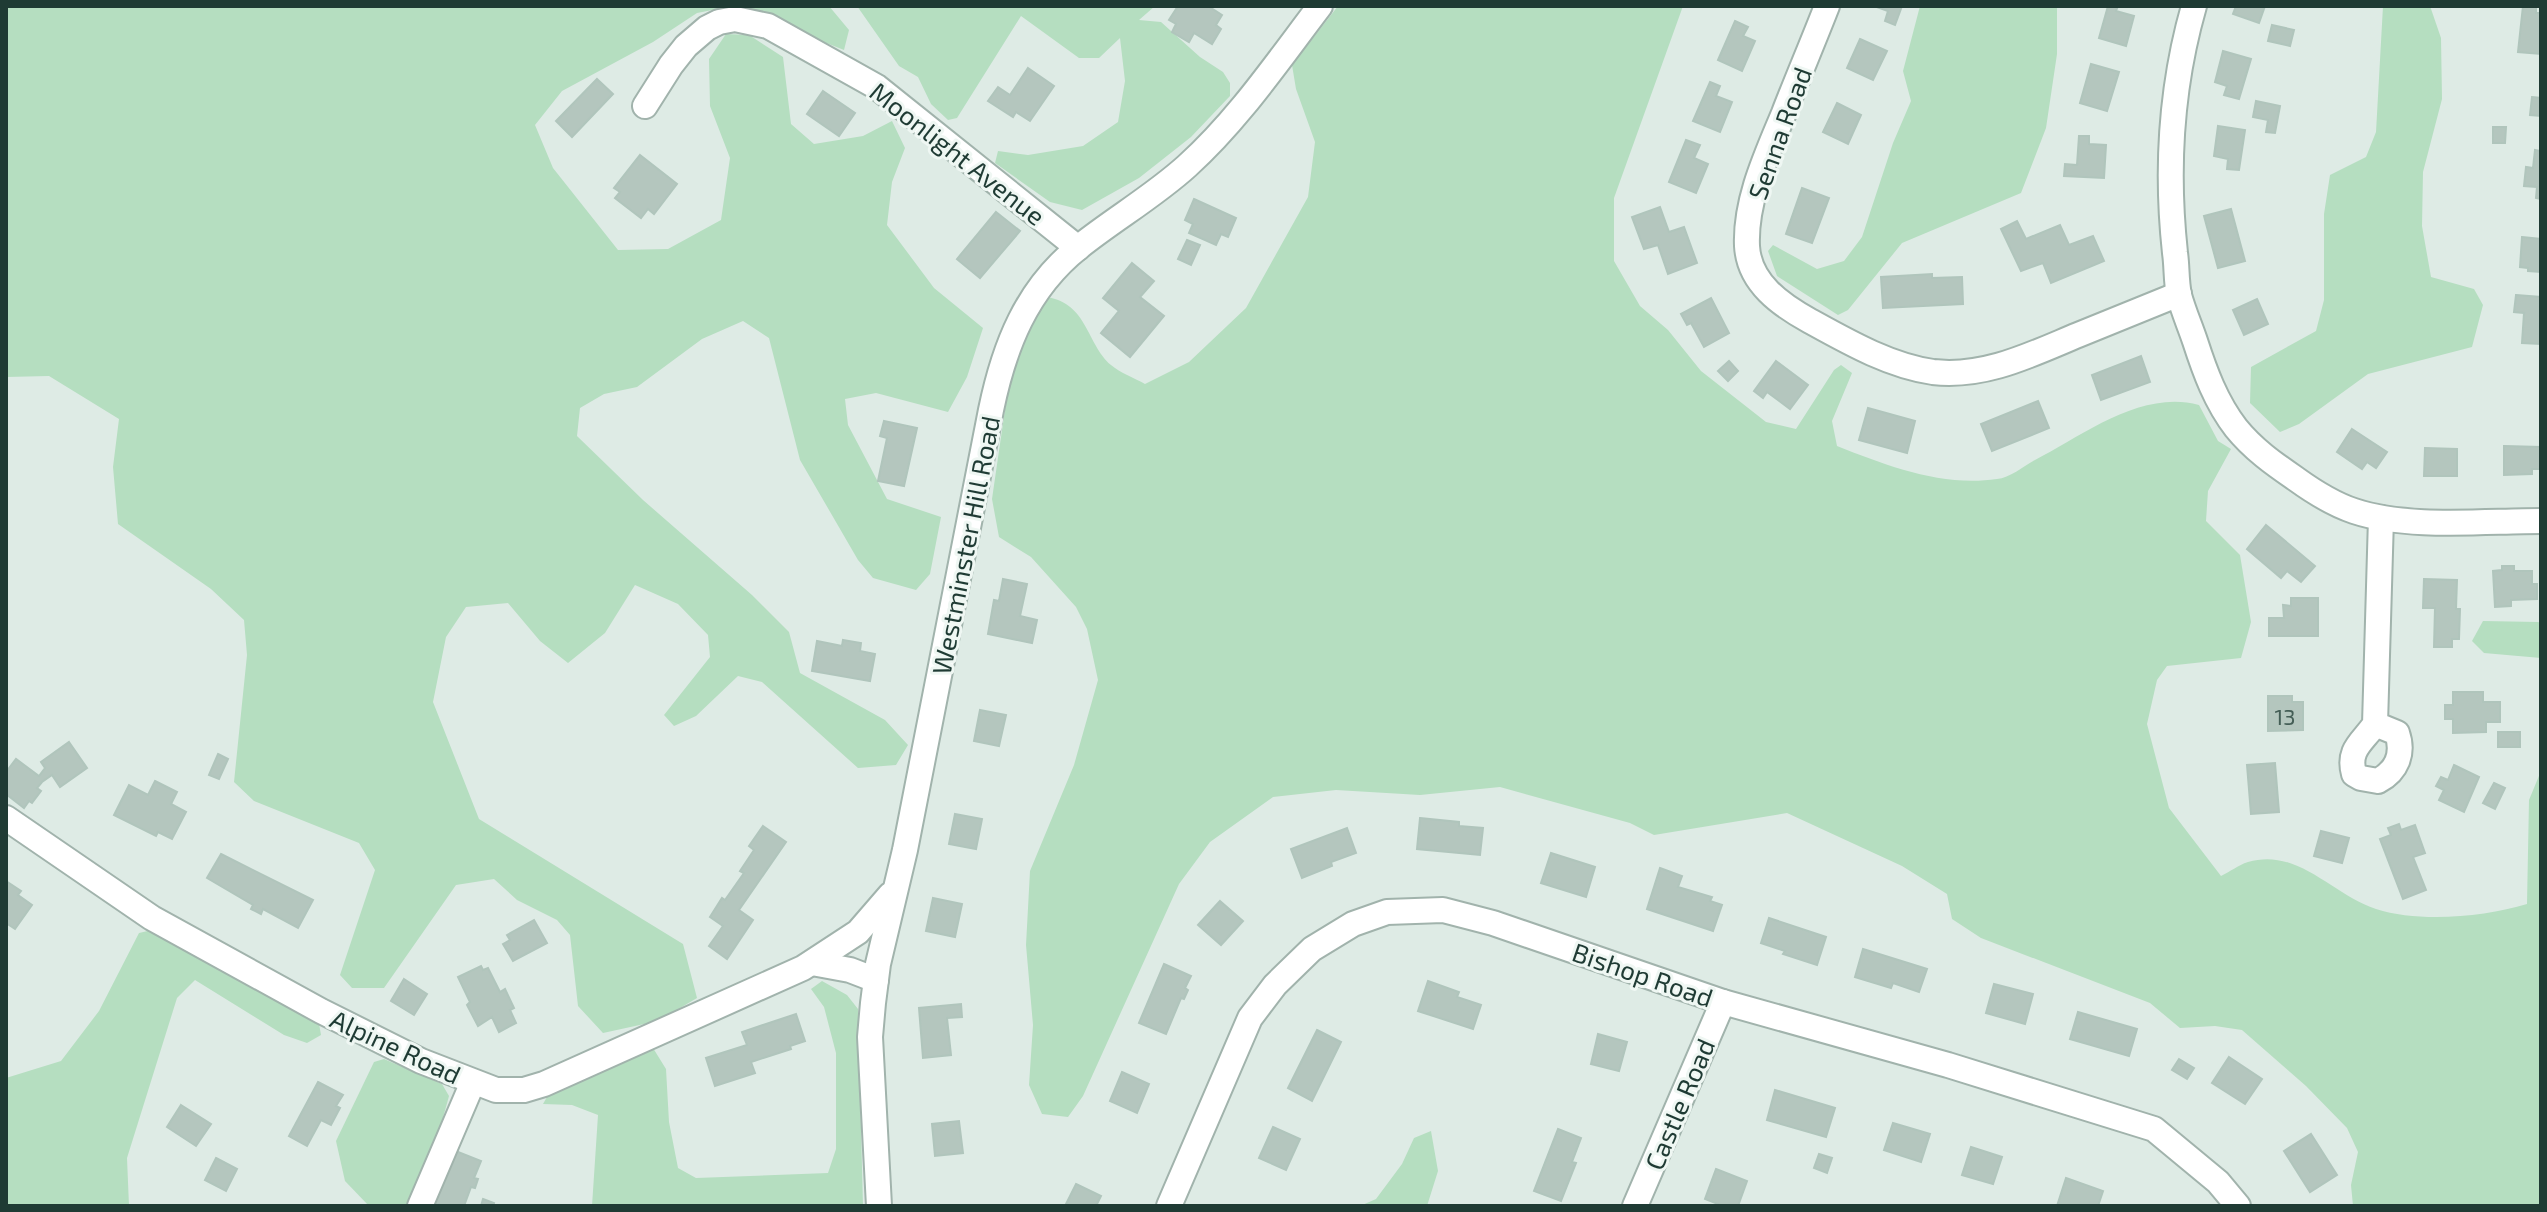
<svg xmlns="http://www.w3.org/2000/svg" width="2547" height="1212" font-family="'Exo 2',sans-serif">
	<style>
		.green { fill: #b5dec0 }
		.building { fill: #b4c6be; stroke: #b0c5bc; stroke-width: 2 }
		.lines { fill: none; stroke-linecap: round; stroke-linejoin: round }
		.minor-casing { stroke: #a1b3ac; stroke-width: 28 }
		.minor { stroke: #fff; stroke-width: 24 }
		.labels { text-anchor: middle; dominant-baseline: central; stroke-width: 6; stroke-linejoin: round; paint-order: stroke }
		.number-label { font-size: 22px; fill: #445e56 }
		.street-label { font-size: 26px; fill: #1f3b34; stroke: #eff7f3 }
	</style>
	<rect width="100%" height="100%" fill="#deebe5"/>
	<g class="green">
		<polygon points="6,6 829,6 849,30 844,50 733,6 697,13 653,42 562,91 535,125 553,168 618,250 668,249 721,220 730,158 710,106 709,59 726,34 749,35 783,57 791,124 814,144 863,136 892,121 905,148 892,182 887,225 934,288 983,328 967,377 948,412 876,393 845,399 848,425 887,499 941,517 930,574 916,590 873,578 858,560 800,460 769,338 743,321 702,339 637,387 604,394 580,408 577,436 643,500 752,595 789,632 800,673 885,720 908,745 896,765 858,768 762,682 738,676 696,716 674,726 664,715 710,657 708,635 678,604 635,585 605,633 568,663 540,641 508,603 466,607 446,637 433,702 479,819 683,944 697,998 658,1021 603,1033 578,1006 570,935 557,920 517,900 494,879 456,885 384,988 352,988 340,975 375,870 359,843 254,801 234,782 247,655 244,620 211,589 118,524 113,467 119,419 49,376 6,377"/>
		<polygon points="857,6 1155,6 1139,20 1161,22 1200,57 1223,72 1230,83 1230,96 1191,137 1139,178 1082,210 1050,202 995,163 998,151 1028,155 1083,146 1118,122 1125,81 1120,38 1099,58 1079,58 1021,16 957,118 948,120 931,104 918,77 899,66"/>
		<path d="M1338 6H1683L1614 198V261L1640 306 1668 330 1701 371 1766 422 1796 429 1834 370 1841 365 1852 373 1832 421 1837 446C1888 466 1941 487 1997 479 2010 478 2024 466 2035 460 2083 435 2142 389 2199 405L2218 441 2231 449 2208 491 2206 521 2240 555 2251 622 2241 658 2167 666 2157 680 2147 724 2169 808 2221 876C2230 872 2238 865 2248 862 2298 847 2332 895 2376 909 2420 923 2484 917 2527 904L2529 800 2541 771V1206H2353L2351 1185 2358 1152 2347 1128 2306 1086 2242 1030 2215 1026 2180 1028 2150 1003 1981 938 1952 919 1947 894 1902 866 1787 813 1654 835 1630 823 1500 787 1420 795 1336 790 1273 797 1210 842 1179 884 1083 1096 1068 1117 1042 1114 1029 1085 1033 1025 1026 945 1030 871 1074 765 1098 680 1087 629 1076 607 1031 557 999 537 992 499 1009 382 1026 330 1047 297C1088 304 1086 343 1111 365 1120 373 1135 378 1145 384L1189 362 1246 308 1308 197 1315 142 1296 89 1292 65Z"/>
		<polygon points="1920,6 2057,6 2057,54 2046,128 2021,193 1902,243 1848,310 1838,315 1777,276 1768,251 1773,245 1817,269 1844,261 1862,237 1893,143 1911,101 1903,71"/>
		<polygon points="2383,6 2430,6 2441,38 2442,99 2423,172 2422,226 2431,277 2474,289 2483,305 2472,347 2368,374 2299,424 2280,432 2250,403 2251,367 2316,331 2324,300 2324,214 2330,175 2366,157 2376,132"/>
		<polygon points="2483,621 2538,622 2541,623 2541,658 2484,653 2472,641"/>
		<polygon points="152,930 318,1018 321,1035 307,1043 284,1035 195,980 177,998 127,1158 129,1206 6,1206 6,1078 61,1061 99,1011 139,933"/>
		<polygon points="822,981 847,995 858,1009 863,1206 592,1206 598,1115 572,1105 543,1104 552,1088 653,1048 666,1069 669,1122 678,1168 696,1178 828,1173 836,1149 836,1053 824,1007 811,989"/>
		<polygon points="384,1059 442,1084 449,1096 441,1125 409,1206 369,1206 345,1181 336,1141 374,1062"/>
		<polygon points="1431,1131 1438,1171 1427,1206 1360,1206 1376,1199 1402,1164 1414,1138"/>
	</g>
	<g class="building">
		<polygon points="1178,6 1208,6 1222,15 1216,25 1221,29 1212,44 1194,33 1189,42 1172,32 1176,24 1169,20"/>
		<polygon points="1874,6 1902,6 1895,25 1885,21 1888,11"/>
		<polygon points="2108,6 2118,6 2116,11 2134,16 2126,46 2099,38"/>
		<polygon points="2236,6 2265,6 2259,23 2233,14"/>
		<polygon points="2523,6 2536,6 2536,13 2541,13 2541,54 2518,52"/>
		<polygon points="1735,21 1748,27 1743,36 1755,41 1742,71 1718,60"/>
		<polygon points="2272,25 2294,30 2290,46 2268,41"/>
		<polygon points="1860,39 1887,51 1873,80 1847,68"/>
		<polygon points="2223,51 2251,59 2239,99 2224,95 2227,86 2215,82"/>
		<polygon points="2091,64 2119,72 2107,111 2080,103"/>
		<polygon points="1028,68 1054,86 1030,121 1016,112 1013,117 988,101 998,87 1010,95"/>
		<polygon points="597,79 613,94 572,137 556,121"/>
		<polygon points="1710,82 1720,86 1716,96 1732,102 1720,132 1693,121"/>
		<polygon points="823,91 855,113 839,136 807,114"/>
		<polygon points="2532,97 2541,98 2541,116 2530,115"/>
		<polygon points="2256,101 2280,106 2275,133 2266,132 2268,120 2253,117"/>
		<polygon points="1837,103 1861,115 1848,144 1823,132"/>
		<polygon points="2218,126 2245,130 2239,170 2227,169 2228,159 2214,156"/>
		<polygon points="2493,127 2506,127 2505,143 2493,143"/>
		<polygon points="2079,136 2089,136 2089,144 2106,145 2104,178 2064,176 2065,164 2077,165"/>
		<polygon points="1686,140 1700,145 1694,158 1708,164 1696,193 1669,182"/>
		<polygon points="2535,150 2541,151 2541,199 2536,198 2537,187 2524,186 2526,167 2533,168"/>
		<polygon points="640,155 677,184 654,214 648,209 641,218 615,198 620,192 614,188"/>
		<polygon points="1802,188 1829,198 1812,243 1786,234"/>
		<polygon points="1194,199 1236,218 1228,237 1221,234 1216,245 1189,233 1193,224 1185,220"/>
		<polygon points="1660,207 1669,232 1684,227 1697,263 1668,274 1658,245 1644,249 1632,217"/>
		<polygon points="2231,209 2245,261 2218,268 2204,216"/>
		<polygon points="996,212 1020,231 980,278 957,259"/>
		<polygon points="2017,221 2026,239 2060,225 2069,245 2093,236 2104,261 2051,283 2043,263 2021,271 2001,229"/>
		<polygon points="2522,237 2541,239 2541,272 2528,271 2528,268 2520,267"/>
		<polygon points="1187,240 1200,245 1191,265 1178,259"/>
		<polygon points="1132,263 1154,281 1140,297 1164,316 1130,357 1101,333 1119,311 1103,298"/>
		<polygon points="1932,274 1932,278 1962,277 1963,304 1883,308 1881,277"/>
		<polygon points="2516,295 2541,297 2541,344 2522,343 2524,313 2514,312"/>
		<polygon points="1711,298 1729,333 1704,347 1691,323 1687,325 1681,314"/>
		<polygon points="2257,299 2268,324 2244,335 2233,310"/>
		<polygon points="2141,356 2150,382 2101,400 2092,375"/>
		<polygon points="1729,361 1738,371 1728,381 1718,371"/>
		<polygon points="1776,361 1808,385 1790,409 1767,392 1763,398 1754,391"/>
		<polygon points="2038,401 2049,428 1992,451 1981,424"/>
		<polygon points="1868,408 1915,421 1907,453 1859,440"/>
		<polygon points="884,421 917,428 904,486 878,481 887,438 880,436"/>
		<polygon points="2352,429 2387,452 2376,468 2367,462 2362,469 2337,452"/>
		<polygon points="2504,446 2541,447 2541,469 2532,469 2532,474 2504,475"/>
		<polygon points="2425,448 2457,449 2457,476 2424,476"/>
		<polygon points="2266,525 2315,566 2301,582 2287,571 2281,578 2247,549"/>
		<polygon points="2502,566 2514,566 2514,571 2532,571 2532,584 2537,584 2537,599 2511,600 2511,606 2495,607 2493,571 2502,570"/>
		<polygon points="1003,579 1027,584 1020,616 1037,620 1032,643 988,634 994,600 999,601"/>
		<polygon points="2424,579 2457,580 2456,609 2460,609 2459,639 2452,639 2452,647 2434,647 2435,608 2423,608"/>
		<polygon points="2291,598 2318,598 2318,636 2269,636 2269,618 2284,618 2283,605 2291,606"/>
		<polygon points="843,640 861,643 860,651 875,654 870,681 812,671 817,641 842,646"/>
		<polygon points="2453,692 2483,692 2483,702 2500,702 2500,722 2486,722 2486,732 2453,733 2453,719 2445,719 2445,705 2453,705"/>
		<polygon points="2268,696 2292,696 2292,702 2303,702 2303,730 2268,731"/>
		<polygon points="980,710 1006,715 999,746 974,741"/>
		<rect x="2498" y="732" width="22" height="15"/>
		<polygon points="69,742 87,768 60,787 52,775 42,782 37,788 41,791 32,803 29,801 24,808 6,794 6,772 16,759 39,776 45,768 41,762"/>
		<polygon points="218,754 228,759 219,779 209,775"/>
		<polygon points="2275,763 2279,812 2251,814 2247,765"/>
		<polygon points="2454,765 2479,777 2464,812 2439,800 2444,790 2436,786 2441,777 2448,780"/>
		<polygon points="155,781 177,792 171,804 186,812 172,839 158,832 156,836 114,815 129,785 148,795"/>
		<polygon points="2494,783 2505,788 2495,809 2483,803"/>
		<polygon points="955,814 982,819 976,849 949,844"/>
		<polygon points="1420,818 1459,822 1459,826 1483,828 1480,855 1417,849"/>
		<polygon points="2399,824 2401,830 2415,825 2425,853 2413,857 2426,890 2403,899 2380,839 2391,835 2388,828"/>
		<polygon points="763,826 786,842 739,910 753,920 727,959 709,946 723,926 710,917 722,898 725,900 744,873 740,871 754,850 749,846"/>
		<polygon points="1347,828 1356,853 1331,862 1332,866 1302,878 1291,849"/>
		<polygon points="2321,831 2349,838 2342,863 2314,856"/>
		<polygon points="1551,853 1595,867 1586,897 1541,883"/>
		<polygon points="221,854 313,900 298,928 263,909 261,914 251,909 253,905 207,878"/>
		<polygon points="1660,868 1682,876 1678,887 1712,897 1710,901 1722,905 1713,931 1647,909"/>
		<polygon points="6,881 21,891 18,895 32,905 15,929 6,923"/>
		<polygon points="933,898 962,904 955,937 926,931"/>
		<polygon points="1220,901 1243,921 1221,945 1198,925"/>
		<polygon points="1769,918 1826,937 1817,965 1783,954 1785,951 1761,943"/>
		<polygon points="534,920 547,943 513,961 503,944 510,940 507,935"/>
		<polygon points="1863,949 1927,969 1919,992 1893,983 1891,988 1855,977"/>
		<polygon points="1164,964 1191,976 1185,988 1188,990 1184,999 1181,998 1166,1034 1139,1023"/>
		<polygon points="481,966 483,970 488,968 500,992 505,989 514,1008 510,1010 516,1023 499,1032 492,1017 478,1026 467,1005 470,1002 458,977"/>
		<polygon points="404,979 427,994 414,1015 391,1001"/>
		<polygon points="1428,981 1459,992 1457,997 1481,1005 1473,1029 1418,1011"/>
		<polygon points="1994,984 2033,994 2025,1024 1986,1013"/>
		<polygon points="961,1004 962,1017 947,1018 951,1055 923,1058 919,1008"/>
		<polygon points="2078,1012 2137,1029 2129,1056 2070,1039"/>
		<polygon points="796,1014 805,1041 790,1046 791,1049 751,1062 755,1073 715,1086 706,1058 747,1045 742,1032"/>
		<polygon points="1317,1030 1341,1042 1312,1101 1288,1088"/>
		<polygon points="1598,1034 1627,1042 1619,1071 1591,1064"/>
		<polygon points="2229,1057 2262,1079 2245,1104 2212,1083"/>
		<polygon points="2179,1059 2194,1068 2187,1079 2172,1070"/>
		<polygon points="1122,1072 1149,1084 1137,1113 1110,1101"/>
		<polygon points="318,1082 343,1095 336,1106 340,1108 331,1125 321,1120 307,1146 289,1136"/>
		<polygon points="1775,1090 1835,1108 1826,1137 1767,1120"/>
		<polygon points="181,1105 211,1124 196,1146 167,1127"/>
		<polygon points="959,1121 963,1153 935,1156 932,1124"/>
		<polygon points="1893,1123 1930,1134 1921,1162 1884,1150"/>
		<polygon points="1273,1127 1300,1139 1286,1170 1259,1158"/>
		<polygon points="1558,1129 1581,1138 1572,1162 1576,1163 1561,1201 1534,1191"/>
		<polygon points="2311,1134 2337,1175 2310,1192 2284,1151"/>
		<polygon points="1971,1147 2002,1157 1993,1184 1962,1175"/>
		<polygon points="453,1150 481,1161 474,1178 478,1179 475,1188 471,1187 464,1206 433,1206"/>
		<polygon points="1819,1154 1832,1158 1827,1173 1814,1168"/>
		<polygon points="216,1158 237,1169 226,1191 205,1180"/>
		<polygon points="1716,1169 1747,1181 1738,1206 1723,1206 1705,1199"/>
		<polygon points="2066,1178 2103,1191 2098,1206 2057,1206"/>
		<polygon points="1076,1184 1101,1196 1096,1206 1065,1206"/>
		<polygon points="483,1199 494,1203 493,1206 481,1206"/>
	</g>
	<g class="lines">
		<defs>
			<g id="minor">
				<path d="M1827 6C1813 42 1798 77 1784 113 1767 154 1745 200 1747 246 1749 283 1781 305 1810 321 1848 342 1890 366 1933 372 1985 378 2032 354 2078 335 2112 321 2145 308 2179 294"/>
				<path d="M2194 6C2171 86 2166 170 2175 253 2177 266 2176 281 2179 295 2183 310 2190 326 2195 341 2205 372 2216 402 2236 428 2253 449 2274 464 2296 479 2314 492 2333 504 2354 511 2408 529 2483 521 2541 521"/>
				<polyline points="645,106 671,65 686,46 707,28 719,22 735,19 768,26 877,87 1078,248"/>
				<path d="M2375 724C2363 742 2347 749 2354 774L2361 778 2378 781C2397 771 2404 753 2397 733L2375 724 2381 518"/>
				<polyline points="6,818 152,918 321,1011 421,1061 496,1090 524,1090 544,1084 803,968 858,932 890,895"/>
				<polyline points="812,963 850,970 876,980"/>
				<polyline points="420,1206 473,1082"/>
				<path d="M879 1206 870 1037 873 1003 878 964 905 850 991 410C1004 347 1026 289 1079 247 1114 219 1154 196 1187 166 1238 120 1278 61 1320 6"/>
				<polyline points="1169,1206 1250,1018 1275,985 1312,949 1353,924 1387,912 1443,910 1493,923 1723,1002 1948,1065 2154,1129 2218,1182 2238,1206"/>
				<polyline points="1635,1206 1723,1002"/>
			</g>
		</defs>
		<use href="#minor" class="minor-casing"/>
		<use href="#minor" class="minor"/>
	</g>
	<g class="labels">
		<g class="number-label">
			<text x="2285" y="716">13</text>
		</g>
		<g class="street-label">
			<text transform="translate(1779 133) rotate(-70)">Senna Road</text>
			<text transform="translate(958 153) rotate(38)">Moonlight Avenue</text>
			<text transform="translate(965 545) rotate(-79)">Westminster Hill Road</text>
			<text transform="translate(1643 974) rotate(19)">Bishop Road</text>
			<text transform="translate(396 1046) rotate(25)">Alpine Road</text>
			<text transform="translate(1679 1104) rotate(-67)">Castle Road</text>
		</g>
	</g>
	<rect width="2547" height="1212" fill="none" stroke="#1f3b34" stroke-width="16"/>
</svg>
